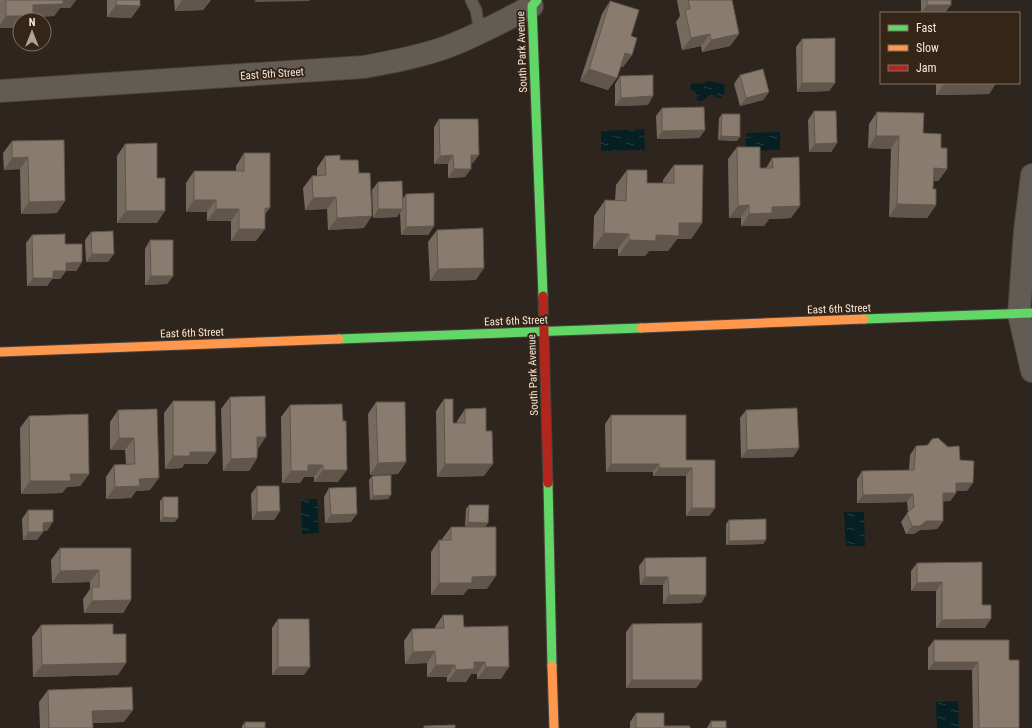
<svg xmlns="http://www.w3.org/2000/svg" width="1032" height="728" font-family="'Roboto Condensed',sans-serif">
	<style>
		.water { fill: url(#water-ripples) }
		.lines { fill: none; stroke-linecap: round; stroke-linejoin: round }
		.lane-casing { stroke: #4a423c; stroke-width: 13 }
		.street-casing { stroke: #4a423c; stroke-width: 24 }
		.fast-casing { stroke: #4a423c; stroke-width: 11 }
		.slow-casing { stroke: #4a423c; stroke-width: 11 }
		.jam-casing { stroke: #4a423c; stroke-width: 11 }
		.lane { stroke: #635c55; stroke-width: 11 }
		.street { stroke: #635c55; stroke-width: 22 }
		.fast { stroke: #63d668; stroke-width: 9 }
		.slow { stroke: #ff974d; stroke-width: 9 }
		.jam { stroke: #b3261e; stroke-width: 9 }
		.wall { fill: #766a5e }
		.shaded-wall { fill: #60564c }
		.building { fill: #897b6d; stroke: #60564c }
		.labels { text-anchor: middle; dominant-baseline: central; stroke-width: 4; stroke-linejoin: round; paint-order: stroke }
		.street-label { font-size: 11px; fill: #f2e7de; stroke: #352517 }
	</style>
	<defs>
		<pattern id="water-ripples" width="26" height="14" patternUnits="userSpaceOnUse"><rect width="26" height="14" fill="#051f22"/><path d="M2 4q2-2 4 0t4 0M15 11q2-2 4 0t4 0" fill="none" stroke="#2a4042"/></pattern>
	</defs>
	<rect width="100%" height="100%" fill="#2e261e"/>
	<g class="water">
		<path d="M708 81 724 84C726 90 725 98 718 98L711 94 702 101H697L696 92 690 89V86L692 83 701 84Z"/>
		<polygon points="644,129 645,150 601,151 601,131"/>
		<polygon points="780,132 780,150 746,151 746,133"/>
		<polygon points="317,499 319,533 302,534 301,500"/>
		<polygon points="844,512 864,512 865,546 846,546"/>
		<polygon points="958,701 959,728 937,728 936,702"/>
	</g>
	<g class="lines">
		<defs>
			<polyline id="lane" points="471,0 476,10 480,33"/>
			<g id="street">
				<path d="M0 91 364 67C391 62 418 57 444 48 475 37 503 21 532 6"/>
				<polyline points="1032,175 1025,231 1019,314 1032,371"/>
			</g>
			<g id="fast">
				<polyline points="537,0 532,6 543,296"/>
				<polyline points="864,319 1032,313"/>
				<polyline points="339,339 641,328"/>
				<polyline points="548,483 552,666"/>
			</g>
			<g id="slow">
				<polyline points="641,328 864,319"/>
				<polyline points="0,352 339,339"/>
				<polyline points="552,666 554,728"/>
			</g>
			<polyline id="jam" points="543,296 548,483"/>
		</defs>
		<use href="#lane" class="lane-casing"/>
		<use href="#street" class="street-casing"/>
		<use href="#fast" class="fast-casing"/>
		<use href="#slow" class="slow-casing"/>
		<use href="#jam" class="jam-casing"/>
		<use href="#lane" class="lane"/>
		<use href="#street" class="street"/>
		<use href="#fast" class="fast"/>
		<use href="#slow" class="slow"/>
		<use href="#jam" class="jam"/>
	</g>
	<g class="wall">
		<polygon points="0,0 76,0 70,8 60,8 54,16 32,17 30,20 20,20 0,28"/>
		<polygon points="107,0 140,0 140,6 131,18 107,17"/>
		<polygon points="174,0 211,0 203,10 175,11"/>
		<polygon points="677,0 732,0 739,34 730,46 702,52 701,46 682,50 676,22 680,16"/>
		<polygon points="921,0 951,0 921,13"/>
		<polygon points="610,1 631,36 632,55 623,67 620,66 608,90 580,81 602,14"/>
		<polygon points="802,39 835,83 829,91 797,92 796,47"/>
		<polygon points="740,75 769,92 763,100 740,106 734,84"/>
		<polygon points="620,76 648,105 615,106 615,84"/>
		<polygon points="936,83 996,83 989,94 936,95"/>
		<polygon points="662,108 705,130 699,138 657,139 656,116"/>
		<polygon points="814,111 837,143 831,152 809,152 808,120"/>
		<polygon points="877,112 923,133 941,148 947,169 938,181 933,181 933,189 936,205 927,218 889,217 891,149 868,148 869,124"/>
		<polygon points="722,114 737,141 718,140 719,118"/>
		<polygon points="439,119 473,163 471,163 465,177 448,178 448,164 434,164 434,127"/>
		<polygon points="64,140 57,213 21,214 20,169 4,170 3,153 12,141"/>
		<polygon points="125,144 157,223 117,223 117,156"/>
		<polygon points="737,147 760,168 766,168 772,158 791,218 769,219 764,226 741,226 741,218 729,218 728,159"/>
		<polygon points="244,153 265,216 256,241 231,241 231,221 207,221 207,212 186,212 186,183 194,171 236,171 236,166"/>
		<polygon points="325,156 340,160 359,173 364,228 328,230 327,209 305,210 303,188 312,176 317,176 317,168"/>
		<polygon points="674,165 702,223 691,239 677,239 668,251 649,251 645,256 618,256 618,249 593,249 594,216 605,200 615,200 616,185 627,170 647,183 663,183 663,180"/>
		<polygon points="378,182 403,198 406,194 434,226 428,235 401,235 400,212 397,217 373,218 372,190"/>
		<polygon points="437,230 476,280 430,281 428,242"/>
		<polygon points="91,232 108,262 86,262 85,240"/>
		<polygon points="32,235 65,244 82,262 76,271 66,271 60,279 52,279 47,286 27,286 26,243"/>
		<polygon points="150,240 173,276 167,284 145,285 145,249"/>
		<polygon points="230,397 258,449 257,458 249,471 223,471 221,409"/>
		<polygon points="444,399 453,423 457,423 457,421 465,409 484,476 437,477 436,411"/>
		<polygon points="173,401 216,452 207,464 184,464 182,468 165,469 164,413"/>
		<polygon points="376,402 406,462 398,474 370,475 368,414"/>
		<polygon points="290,405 338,482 314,482 314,477 304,477 300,483 282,483 281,417"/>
		<polygon points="157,409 150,490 136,491 131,498 106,499 106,477 114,465 126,464 125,450 110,450 110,422 118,410"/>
		<polygon points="746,410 799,448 793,457 741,458 740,418"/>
		<polygon points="611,415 686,460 715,460 715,508 709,516 686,516 686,476 653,476 653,472 606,472 605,424"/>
		<polygon points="29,416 89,474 80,486 67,487 62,493 21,494 20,428"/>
		<polygon points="932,439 960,460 967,491 956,491 956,493 950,501 943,501 943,521 937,529 920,530 914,534 906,534 901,522 908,512 907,502 857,503 857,479 862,471 909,470 910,455 916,446 927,445"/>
		<polygon points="372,476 391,495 388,499 370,500 369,480"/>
		<polygon points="257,486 280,511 274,520 252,520 251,494"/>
		<polygon points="329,488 351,522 325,523 324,497"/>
		<polygon points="163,497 175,522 160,522 160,501"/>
		<polygon points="469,505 488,523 485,527 487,589 468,589 463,595 431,595 431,552 439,540 442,540 442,539 451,527 476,527 465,527 466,509"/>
		<polygon points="28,510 47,531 43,531 37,540 23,540 22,519"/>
		<polygon points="729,520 766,540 763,544 726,545 726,524"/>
		<polygon points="60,548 131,548 131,600 123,613 84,613 83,599 90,589 90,582 52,583 51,560"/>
		<polygon points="645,558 706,595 701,603 663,604 663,585 640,585 639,566"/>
		<polygon points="917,563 982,605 985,628 936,628 936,591 911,591 911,571"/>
		<polygon points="443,615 464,627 501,679 477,679 477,674 471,674 466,682 447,682 447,677 427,677 427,663 405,664 404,641 412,629 435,628 435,627"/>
		<polygon points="278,619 304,675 272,675 272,628"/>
		<polygon points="632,624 702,680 696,688 626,688 626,632"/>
		<polygon points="41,625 113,634 118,675 33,677 32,637"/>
		<polygon points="934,640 1009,660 1019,728 973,728 972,670 928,670 928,648"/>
		<polygon points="48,690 124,722 93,723 93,728 40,728 39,702"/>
		<polygon points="636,713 664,726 690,728 630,728 630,722"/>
		<polygon points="711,721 726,728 707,728"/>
		<polygon points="245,722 265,728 242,728 242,726"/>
	</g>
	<g class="shaded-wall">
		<polygon points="60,0 76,0 70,8 60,8 54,16 32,17 30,20 20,20 20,28 0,28 0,25 6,16 33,5"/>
		<polygon points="182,0 211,0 203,10 175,11"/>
		<polygon points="256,0 310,0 309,1 254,2"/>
		<polygon points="116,5 140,6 131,18 107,17"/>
		<polygon points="927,5 951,5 945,13 921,13"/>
		<polygon points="710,34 701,46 682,50 691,38"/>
		<polygon points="739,34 730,46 702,52 711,40"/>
		<polygon points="625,53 632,55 623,67 616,65"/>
		<polygon points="589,69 617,78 608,90 580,81"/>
		<polygon points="802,83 835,83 829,91 797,92"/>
		<polygon points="945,83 996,83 989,94 936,95"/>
		<polygon points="769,92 763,100 740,106 746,98"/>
		<polygon points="653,96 648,105 615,106 621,98"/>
		<polygon points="705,130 699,138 657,139 662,131"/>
		<polygon points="721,136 740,137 737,141 718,140"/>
		<polygon points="876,136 899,136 891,149 868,148"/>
		<polygon points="837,143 831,152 809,152 815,144"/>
		<polygon points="453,155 448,164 434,164 440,156"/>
		<polygon points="471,155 479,155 473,163 465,163"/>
		<polygon points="28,157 20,169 4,170 12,158"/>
		<polygon points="934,168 947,169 938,181 925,181"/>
		<polygon points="454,169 471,169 465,177 448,178"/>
		<polygon points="336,197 327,209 305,210 313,198"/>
		<polygon points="194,200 216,200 207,212 186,212"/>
		<polygon points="65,201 57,213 21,214 29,202"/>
		<polygon points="897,204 936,205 927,218 889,217"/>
		<polygon points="749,205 741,218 729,218 738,206"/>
		<polygon points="800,206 791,218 769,219 764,226 741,226 749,214 772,207"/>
		<polygon points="265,208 270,208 261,220"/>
		<polygon points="216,209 239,209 231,221 207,221"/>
		<polygon points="378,209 403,209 397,217 373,218"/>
		<polygon points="126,211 165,211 157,223 117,223"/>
		<polygon points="372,216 364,228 328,230 337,218"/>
		<polygon points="679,223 702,223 691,239 677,239 668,251 649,251 645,256 618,256 629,240 656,235"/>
		<polygon points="434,226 428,235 401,235 406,227"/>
		<polygon points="239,229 265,229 256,241 231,241"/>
		<polygon points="604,233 629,234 618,249 593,249"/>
		<polygon points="92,254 114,254 108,262 86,262"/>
		<polygon points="82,262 76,271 66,271 60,279 52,279 47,286 27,286 33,278 66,263"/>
		<polygon points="484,268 476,280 430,281 438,269"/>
		<polygon points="151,276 173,276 167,284 145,285"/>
		<polygon points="257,437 266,437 258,449 248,449"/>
		<polygon points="119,438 134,438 125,450 110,450"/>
		<polygon points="799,448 793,457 741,458 747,450"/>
		<polygon points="190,452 216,452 207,464 184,464 182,468 165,469 173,456"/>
		<polygon points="257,458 249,471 223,471 231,459"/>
		<polygon points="406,462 398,474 370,475 378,463"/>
		<polygon points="445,464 493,464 484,476 437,477"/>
		<polygon points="611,464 659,464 653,472 606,472"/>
		<polygon points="308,465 323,465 314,477 304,477 300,483 282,483 291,471"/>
		<polygon points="659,468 692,468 686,476 653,476"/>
		<polygon points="323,470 347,470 338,482 314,482"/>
		<polygon points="70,474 89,474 80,486 67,487 62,493 21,494 30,481"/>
		<polygon points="159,478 150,490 136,491 131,498 106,499 115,487 139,479"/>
		<polygon points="956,483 973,483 967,491 951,491"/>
		<polygon points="943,493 956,493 950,501 937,502"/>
		<polygon points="913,494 907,502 857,503 863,495"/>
		<polygon points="391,495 388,499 370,500 373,496"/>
		<polygon points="692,508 715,508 709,516 686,516"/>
		<polygon points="280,511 274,520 252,520 257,512"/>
		<polygon points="357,514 351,522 325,523 331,515"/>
		<polygon points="163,517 178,518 175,522 160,522"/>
		<polygon points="926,521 943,521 937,529 920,530 914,534 906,534 912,526"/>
		<polygon points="53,522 47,531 37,531 43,523"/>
		<polygon points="468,522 488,523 485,527 465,527"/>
		<polygon points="28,532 43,532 37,540 23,540"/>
		<polygon points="766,540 763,544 726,545 729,541"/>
		<polygon points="99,570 90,582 52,583 60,571"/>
		<polygon points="496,576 487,589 468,589 463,595 431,595 439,583 472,577"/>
		<polygon points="645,577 668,577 663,585 640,585"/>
		<polygon points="942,582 936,591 911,591 917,583"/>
		<polygon points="669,595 706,595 701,603 663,604"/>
		<polygon points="131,600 123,613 84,613 92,601"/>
		<polygon points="991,619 985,628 936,628 942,620"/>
		<polygon points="435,651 427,663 405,664 413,652"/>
		<polygon points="474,662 485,662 477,674 471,674 466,682 447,682 456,670"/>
		<polygon points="934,662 978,662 972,670 928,670"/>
		<polygon points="126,663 118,675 33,677 42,665"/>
		<polygon points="436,665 455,665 447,677 427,677"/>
		<polygon points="278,667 310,667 304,675 272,675"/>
		<polygon points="486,667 509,667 501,679 477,679"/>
		<polygon points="632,680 702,680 696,688 626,688"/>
		<polygon points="133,710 124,722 84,723 92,711"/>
	</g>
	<g class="building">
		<polygon points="6,0 63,0 63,4 33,5 33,16 6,16"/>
		<polygon points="116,0 140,0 140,6 116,5"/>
		<polygon points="688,0 732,0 739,34 711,40 710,34 691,38 685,10 690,9"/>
		<rect x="927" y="0" width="24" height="5"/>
		<polygon points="610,1 639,10 631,36 637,38 632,55 625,53 617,78 589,69"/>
		<polygon points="835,38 835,83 802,83 802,39"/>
		<polygon points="763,69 769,92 746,98 740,75"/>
		<polygon points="653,75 653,96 621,98 620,76"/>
		<polygon points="704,107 705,130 662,131 662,108"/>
		<polygon points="814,111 836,111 837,143 815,144"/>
		<polygon points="877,112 924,113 923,133 941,134 941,148 947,148 947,169 934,168 933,189 936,189 936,205 897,204 899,136 876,136"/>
		<polygon points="722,114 740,114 740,137 721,136"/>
		<polygon points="439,119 478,119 479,155 471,155 471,169 454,169 453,155 440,156"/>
		<polygon points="64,140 65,201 29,202 28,157 12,158 12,141"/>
		<polygon points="157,143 157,178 165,178 165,211 126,211 125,144"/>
		<polygon points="737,147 760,147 760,168 773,168 772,158 799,157 800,206 772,207 772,213 749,214 749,205 738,206"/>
		<polygon points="244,153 270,153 270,208 265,208 265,229 239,229 239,209 216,209 216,200 194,200 194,171 244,171"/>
		<polygon points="340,155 340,160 358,160 359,173 370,173 372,216 337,218 336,197 313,198 312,176 326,175 325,156"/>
		<polygon points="674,165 703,165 702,223 679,223 679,236 656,235 656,241 629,240 629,234 604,233 605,200 626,201 627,170 647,170 647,183 674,183"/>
		<polygon points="402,181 403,209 378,209 378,182"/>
		<polygon points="434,193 434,226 406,227 406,194"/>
		<polygon points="483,228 484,268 438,269 437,230"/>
		<polygon points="113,231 114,254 92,254 91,232"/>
		<polygon points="65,234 65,244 82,244 82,262 66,263 66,271 53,271 53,278 33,278 32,235"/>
		<polygon points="150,240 173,240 173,276 151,276"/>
		<polygon points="265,396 266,437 257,437 257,458 231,459 230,397"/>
		<polygon points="444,399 453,399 453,423 465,423 465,409 486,408 486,431 492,431 493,464 445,464"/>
		<polygon points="173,401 215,401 216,452 190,452 190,456 173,456"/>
		<polygon points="376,402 405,402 406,462 378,463"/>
		<polygon points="342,404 343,421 346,421 347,470 323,470 323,465 308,465 308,471 291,471 290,405"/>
		<polygon points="797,408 799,448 747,450 746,410"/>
		<polygon points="157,409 159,478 139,479 140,486 115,487 114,465 135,464 134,438 119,438 118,410"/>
		<polygon points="88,414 89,474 70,474 71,481 30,481 29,416"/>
		<polygon points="611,415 686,415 686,460 715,460 715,508 692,508 692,468 659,468 659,464 611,464"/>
		<polygon points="938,438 948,447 959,446 960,460 974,461 973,483 956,483 956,493 943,493 943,521 926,521 920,526 912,526 907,513 914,507 913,494 863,495 862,471 914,470 916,446 928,445 932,439"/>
		<polygon points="391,475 391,495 373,496 372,476"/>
		<polygon points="257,486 279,486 280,511 257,512"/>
		<polygon points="356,487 357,514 331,515 329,488"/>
		<polygon points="163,497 178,497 178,518 163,517"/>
		<polygon points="469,505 489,505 488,523 468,522"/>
		<polygon points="28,510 53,510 53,522 43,523 43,532 28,532"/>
		<polygon points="766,519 766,540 729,541 729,520"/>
		<polygon points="451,527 496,527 496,576 472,577 472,583 439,583 439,540 451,540"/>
		<polygon points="60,548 131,548 131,600 92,601 92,587 99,587 99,570 60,571"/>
		<polygon points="706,557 706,595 669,595 668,577 645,577 645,558"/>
		<polygon points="982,562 982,605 991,605 991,619 942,620 942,582 917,583 917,563"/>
		<polygon points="443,615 463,615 464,627 508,626 509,667 486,667 485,662 474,662 474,669 456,670 455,665 436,665 435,651 413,652 412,629 444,628"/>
		<polygon points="278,619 309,619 310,667 278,667"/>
		<polygon points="702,623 702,680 632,680 632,624"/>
		<polygon points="113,624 113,634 126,634 126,663 42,665 41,625"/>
		<polygon points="934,640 1009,640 1009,660 1019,660 1019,728 979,728 978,662 934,662"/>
		<polygon points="132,687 133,710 92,711 93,728 49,728 48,690"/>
		<polygon points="636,713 664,713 664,726 690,726 690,728 636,728"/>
		<rect x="711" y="721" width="15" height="7"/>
		<rect x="245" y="722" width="20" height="6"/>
		<polygon points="455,725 455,728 424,728 424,726"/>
	</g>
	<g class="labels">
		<g class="street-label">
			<text transform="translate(522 52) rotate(-92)">South Park Avenue</text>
			<text transform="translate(272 74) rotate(-4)">East 5th Street</text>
			<text transform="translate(839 309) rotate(-2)">East 6th Street</text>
			<text transform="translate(516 321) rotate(-2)">East 6th Street</text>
			<text transform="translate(192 333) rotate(-2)">East 6th Street</text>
			<text transform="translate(533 375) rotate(-92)">South Park Avenue</text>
		</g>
	</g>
	<rect x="880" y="12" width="140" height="72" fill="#352517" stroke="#817367"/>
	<rect x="888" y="25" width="20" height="6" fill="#63d668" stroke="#817367"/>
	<text x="916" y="32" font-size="12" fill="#f2e7de">Fast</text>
	<rect x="888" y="45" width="20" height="6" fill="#ff974d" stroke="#817367"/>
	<text x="916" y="52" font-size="12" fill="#f2e7de">Slow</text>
	<rect x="888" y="65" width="20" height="6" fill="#b3261e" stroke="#817367"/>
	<text x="916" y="72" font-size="12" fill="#f2e7de">Jam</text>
	<g transform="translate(32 32)"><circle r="19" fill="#352517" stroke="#817367"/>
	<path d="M0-3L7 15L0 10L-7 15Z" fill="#ada39b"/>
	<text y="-6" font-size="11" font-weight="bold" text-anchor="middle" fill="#f2e7de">N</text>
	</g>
</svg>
